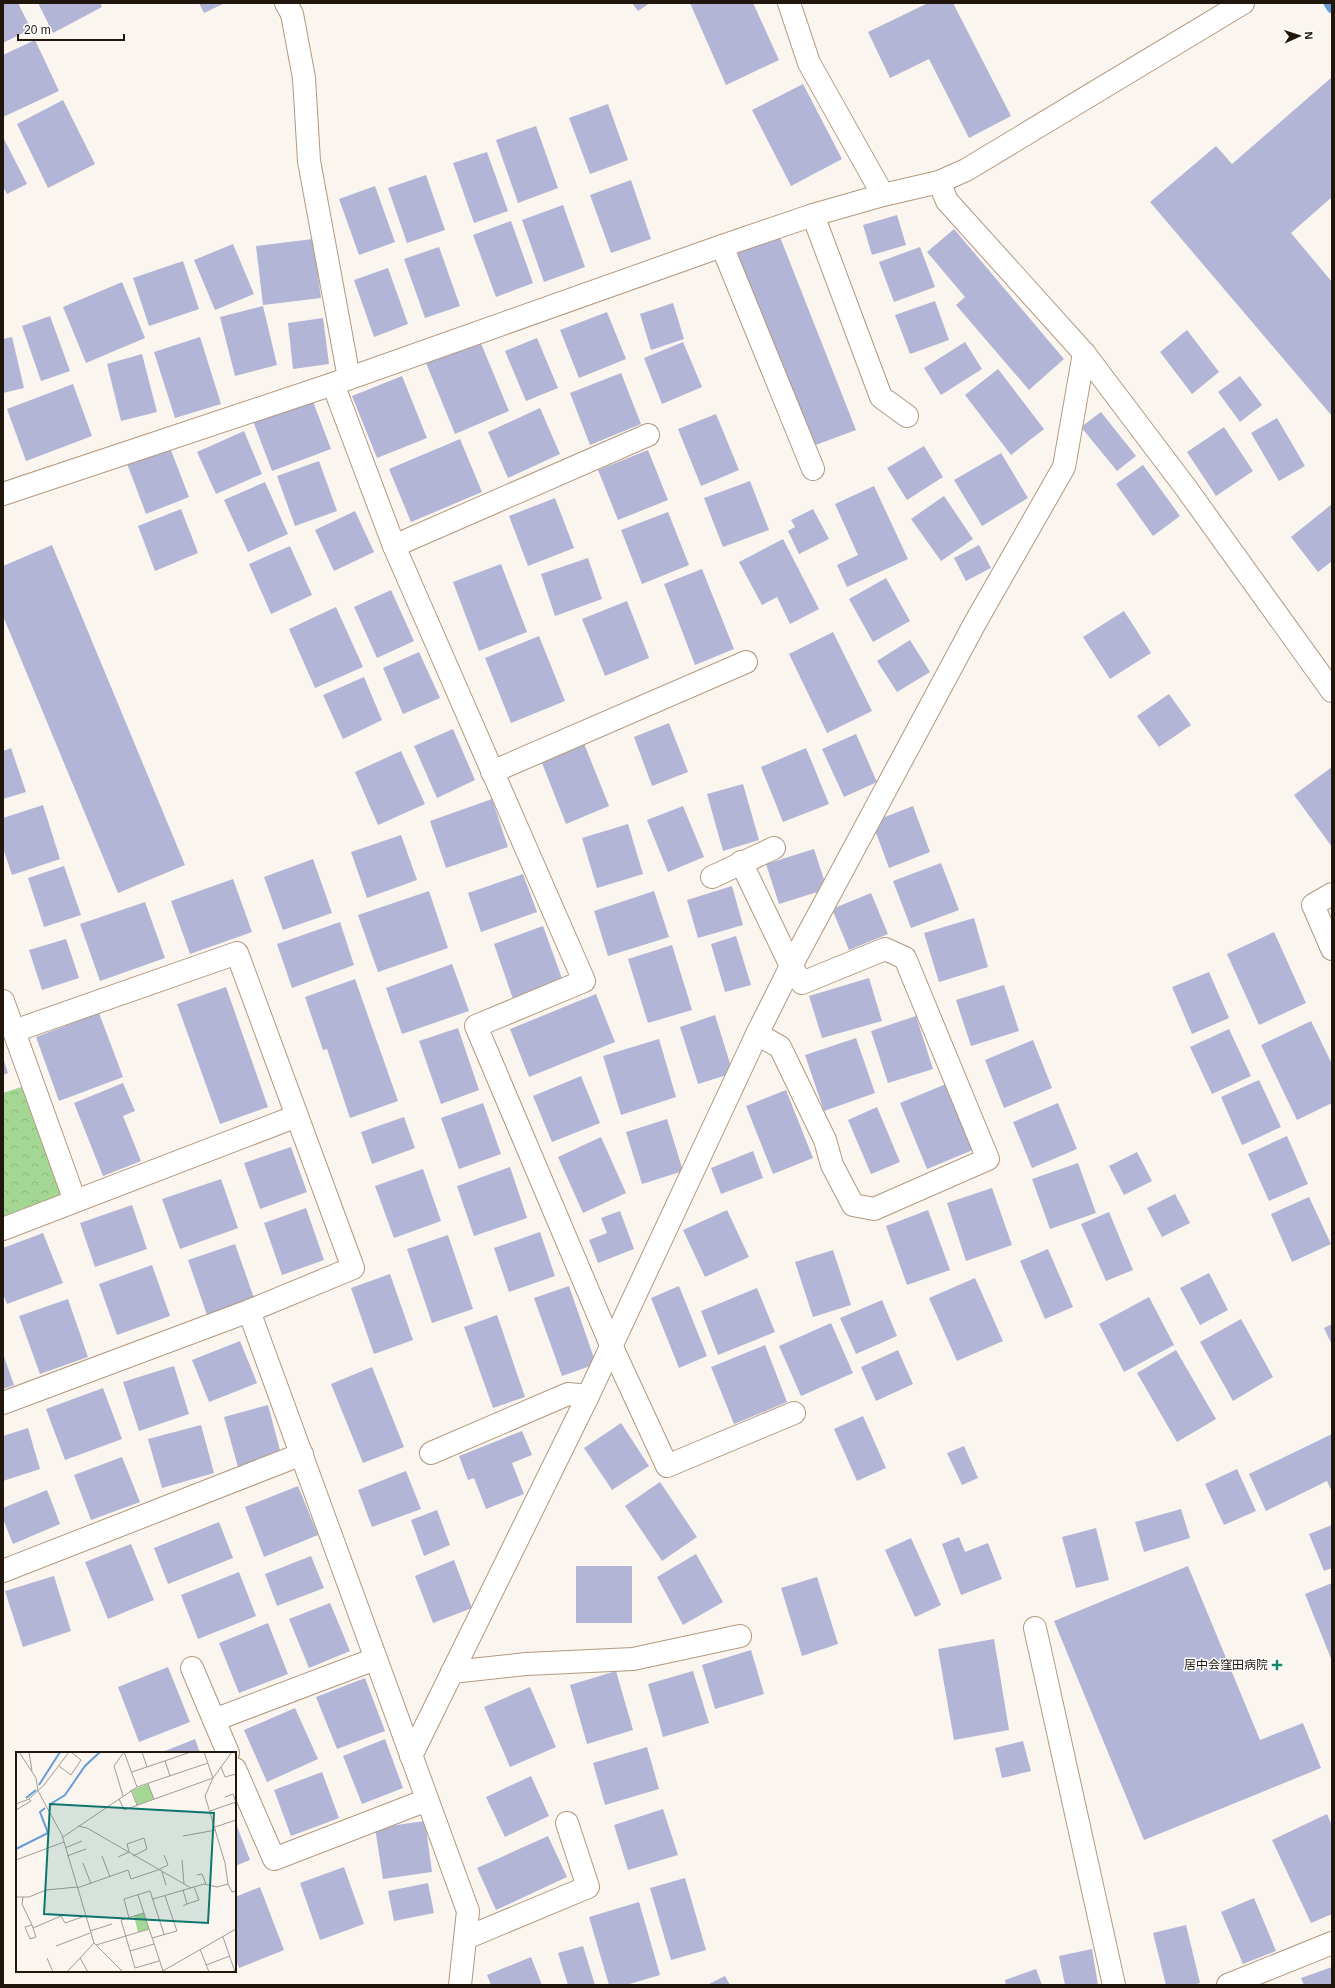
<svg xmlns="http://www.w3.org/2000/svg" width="1335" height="1988" font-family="Arial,'Noto Sans JP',sans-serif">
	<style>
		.forest { fill: url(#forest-crowns) }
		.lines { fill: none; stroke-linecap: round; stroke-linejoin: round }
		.stream { stroke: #659dda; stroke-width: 11 }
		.building { fill: #b2b5d6 }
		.minor-casing { stroke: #b3987e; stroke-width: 24 }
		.minor { stroke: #fff; stroke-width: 22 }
		.poi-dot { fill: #118a6c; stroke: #fff; stroke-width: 1.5 }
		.labels { text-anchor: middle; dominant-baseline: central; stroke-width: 3; stroke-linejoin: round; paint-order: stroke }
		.poi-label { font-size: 12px; fill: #20160c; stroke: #fff; text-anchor: end }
		.inset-river { fill: none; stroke: #659dda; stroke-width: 2 }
		.inset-road { fill: none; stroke: #a39c95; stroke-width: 1 }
		.view { fill: #0f766e; fill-opacity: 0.15; stroke: #0f766e; stroke-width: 2 }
		.inset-edge { fill: none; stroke: #20160c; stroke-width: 2 }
	</style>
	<defs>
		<pattern id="forest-crowns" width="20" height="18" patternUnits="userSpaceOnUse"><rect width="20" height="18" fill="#a4d793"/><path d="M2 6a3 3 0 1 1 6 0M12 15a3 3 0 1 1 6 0" fill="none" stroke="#8db87e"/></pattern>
	</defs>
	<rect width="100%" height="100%" fill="#fbf5f0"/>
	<polygon class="forest" points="33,1083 75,1201 3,1229 3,1093"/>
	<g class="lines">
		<polyline class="stream" points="1329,3 1332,8"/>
	</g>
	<g class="building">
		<polygon points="3,3 18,3 31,29 3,43"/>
		<polygon points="38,3 100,3 102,7 53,33"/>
		<polygon points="199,3 225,3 204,13"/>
		<polygon points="632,3 650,3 638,11"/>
		<polygon points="690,3 753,3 779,60 726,85"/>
		<polygon points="928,3 953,3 1011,116 969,138 929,59 890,78 868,32"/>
		<polygon points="35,40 59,91 3,117 3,55"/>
		<polygon points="1332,77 1332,197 1291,233 1332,282 1332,416 1150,202 1216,146 1232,164"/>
		<polygon points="803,84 842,159 791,186 752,110"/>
		<polygon points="63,100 95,164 48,188 17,124"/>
		<polygon points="608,104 628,160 590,174 569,118"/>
		<polygon points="536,126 558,188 518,203 496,140"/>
		<polygon points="3,137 27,184 7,194 3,187"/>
		<polygon points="487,152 508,211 474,223 453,163"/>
		<polygon points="426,175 445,230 407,243 388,188"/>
		<polygon points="631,180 651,239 611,253 590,195"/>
		<polygon points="375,186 395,242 359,255 339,199"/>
		<polygon points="563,205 585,267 544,282 522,220"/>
		<polygon points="897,215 906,245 872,255 863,225"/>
		<polygon points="511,221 533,283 496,297 473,235"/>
		<polygon points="954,229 1064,359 1029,390 956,305 965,297 927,252"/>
		<polygon points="778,232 856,430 813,446 735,248"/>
		<polygon points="313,239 321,298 263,305 256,246"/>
		<polygon points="233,244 254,294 215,310 194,260"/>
		<polygon points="439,247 460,306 425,318 404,259"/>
		<polygon points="920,247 935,287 894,302 879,262"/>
		<polygon points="183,261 199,309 149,326 133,278"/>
		<polygon points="388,268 408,324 374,337 354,280"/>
		<polygon points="122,282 145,338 86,363 63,307"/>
		<polygon points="935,301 949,340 910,354 895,315"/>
		<polygon points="673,303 684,339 651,350 640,314"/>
		<polygon points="263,306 277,365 235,376 220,317"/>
		<polygon points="607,312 626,359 579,378 560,330"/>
		<polygon points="50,316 70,371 41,381 22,326"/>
		<polygon points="323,318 329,364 293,369 288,323"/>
		<polygon points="1187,330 1219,372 1192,394 1160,352"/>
		<polygon points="12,337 24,388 3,393 3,339"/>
		<polygon points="200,337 221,404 175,418 154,352"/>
		<polygon points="537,338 558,388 526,401 505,351"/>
		<polygon points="480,341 509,411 455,434 426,363"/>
		<polygon points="683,342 702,387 662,404 644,358"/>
		<polygon points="965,342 982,369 941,395 924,368"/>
		<polygon points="142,354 157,412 121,421 107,364"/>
		<polygon points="998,369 1044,429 1011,455 965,395"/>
		<polygon points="621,373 641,424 590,445 570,393"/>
		<polygon points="402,376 427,438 377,458 352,396"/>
		<polygon points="1240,376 1262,405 1240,422 1218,392"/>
		<polygon points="73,384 92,436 26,461 7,409"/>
		<polygon points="312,399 331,449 272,471 253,421"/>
		<polygon points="540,408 560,454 508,478 488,432"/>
		<polygon points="1101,412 1136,456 1117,471 1081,427"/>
		<polygon points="716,414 739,470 701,486 678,429"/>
		<polygon points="1277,418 1305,466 1279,481 1251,433"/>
		<polygon points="1224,427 1253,471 1216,496 1187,452"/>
		<polygon points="244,431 262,474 216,494 197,452"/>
		<polygon points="460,439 482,492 411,522 389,469"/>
		<polygon points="169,445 189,497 146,514 126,461"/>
		<polygon points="924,446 943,477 907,500 887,468"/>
		<polygon points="648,450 668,500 618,520 598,470"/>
		<polygon points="1001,453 1028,498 982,526 954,480"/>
		<polygon points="319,461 337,511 295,526 277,476"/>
		<polygon points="1143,465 1180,516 1153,536 1116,484"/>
		<polygon points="750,481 769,530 723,547 704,498"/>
		<polygon points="265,482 288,534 248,552 224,500"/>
		<polygon points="874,486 908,559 847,587 837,565 858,555 835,504"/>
		<polygon points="944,496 973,539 941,561 911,519"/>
		<polygon points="555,498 574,548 528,566 509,516"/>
		<polygon points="1332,504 1332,561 1318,572 1291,537"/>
		<polygon points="181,509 198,553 155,571 138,526"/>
		<polygon points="813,509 829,539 799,554 788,531 795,527 791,520"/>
		<polygon points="355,511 374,552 334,571 315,530"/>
		<polygon points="668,512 689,565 642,584 621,530"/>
		<polygon points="783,539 819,609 790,624 777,597 762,605 739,562"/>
		<polygon points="52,545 185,865 118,893 3,616 3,566"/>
		<polygon points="979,545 991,568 966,581 954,558"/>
		<polygon points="290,546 312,595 271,614 249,564"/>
		<polygon points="588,558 602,599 555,616 541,574"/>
		<polygon points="501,564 527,632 479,651 453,582"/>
		<polygon points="702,569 734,649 695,665 664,584"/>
		<polygon points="886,578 910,621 873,642 849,599"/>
		<polygon points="391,590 414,641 377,658 354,607"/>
		<polygon points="627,601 649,658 605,676 582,619"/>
		<polygon points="336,607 363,667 315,688 289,629"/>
		<polygon points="1124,611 1151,653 1110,679 1083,637"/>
		<polygon points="833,632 872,711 827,733 789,654"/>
		<polygon points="539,636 565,701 511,723 485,658"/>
		<polygon points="910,640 930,672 897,692 877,661"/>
		<polygon points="419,652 440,698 403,714 383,668"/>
		<polygon points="364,677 382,720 343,739 323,695"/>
		<polygon points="1169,694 1191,725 1159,747 1137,716"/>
		<polygon points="669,723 688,772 652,786 634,737"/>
		<polygon points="453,729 475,780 437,798 414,746"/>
		<polygon points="856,734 877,782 844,797 822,749"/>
		<polygon points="583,741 609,806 566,824 540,758"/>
		<polygon points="11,748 26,792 3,799 3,751"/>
		<polygon points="806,748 829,804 783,822 761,767"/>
		<polygon points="401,751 425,804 378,825 355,772"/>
		<polygon points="1332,767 1332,847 1294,795"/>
		<polygon points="743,784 759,840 723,851 707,794"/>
		<polygon points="492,799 508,847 446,868 430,821"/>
		<polygon points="43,805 60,859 12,875 3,848 3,818"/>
		<polygon points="683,806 704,857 668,872 647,820"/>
		<polygon points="913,806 930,852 889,868 872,822"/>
		<polygon points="628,824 643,874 597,888 582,838"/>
		<polygon points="401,835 417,880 367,898 351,852"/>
		<polygon points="814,849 827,889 779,904 766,864"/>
		<polygon points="313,859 332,913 283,930 264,877"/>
		<polygon points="941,863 959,910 911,928 893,881"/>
		<polygon points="64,866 81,915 44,927 28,878"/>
		<polygon points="523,874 537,912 481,932 468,893"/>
		<polygon points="233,879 252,932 190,954 171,901"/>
		<polygon points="732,886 743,925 698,938 687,900"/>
		<polygon points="429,891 448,948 378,972 358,915"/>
		<polygon points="654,891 669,937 608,956 594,911"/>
		<polygon points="871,893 888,934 849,950 832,909"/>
		<polygon points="145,902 165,958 100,981 80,924"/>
		<polygon points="974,918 988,967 939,982 924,933"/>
		<polygon points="340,922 354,965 292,988 277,944"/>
		<polygon points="543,926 564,984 514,1002 494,944"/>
		<polygon points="1274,932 1306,1003 1259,1025 1227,954"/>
		<polygon points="736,936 751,985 725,992 711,944"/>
		<polygon points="66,939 79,978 42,990 29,950"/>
		<polygon points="672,945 692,1010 648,1023 628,959"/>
		<polygon points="452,964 469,1011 402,1034 386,988"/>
		<polygon points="1209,972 1229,1018 1192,1034 1172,987"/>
		<polygon points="869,978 882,1021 822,1038 809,996"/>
		<polygon points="355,979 398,1101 350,1118 327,1049 323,1050 305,997"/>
		<polygon points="1004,985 1019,1031 971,1046 956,1000"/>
		<polygon points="226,987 268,1107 220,1124 177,1004"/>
		<polygon points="596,994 615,1042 529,1077 510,1029"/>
		<polygon points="99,1013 123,1077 59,1101 36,1037"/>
		<polygon points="715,1015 733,1073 698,1084 680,1027"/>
		<polygon points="916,1016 933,1069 888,1083 871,1031"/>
		<polygon points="1311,1021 1332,1064 1332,1103 1297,1120 1261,1045"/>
		<polygon points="458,1028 479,1090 441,1104 419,1041"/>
		<polygon points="1229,1029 1251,1076 1212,1094 1190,1047"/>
		<polygon points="856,1038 875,1093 824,1111 805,1055"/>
		<polygon points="659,1039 676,1097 621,1115 603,1056"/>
		<polygon points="1033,1040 1052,1088 1004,1108 985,1060"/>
		<polygon points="3,1058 8,1073 3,1075"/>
		<polygon points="581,1076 600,1123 552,1142 533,1096"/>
		<polygon points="1259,1080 1281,1127 1242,1145 1221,1097"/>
		<polygon points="123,1083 135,1111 123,1116 141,1161 103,1176 74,1103"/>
		<polygon points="946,1084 973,1150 927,1169 900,1103"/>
		<polygon points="786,1090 813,1158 773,1174 746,1106"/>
		<polygon points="483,1103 501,1154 459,1169 441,1118"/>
		<polygon points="1058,1103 1077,1149 1032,1168 1013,1122"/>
		<polygon points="877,1107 900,1162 871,1174 848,1120"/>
		<polygon points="404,1117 415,1148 372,1164 361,1132"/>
		<polygon points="667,1119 683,1171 642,1184 626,1132"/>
		<polygon points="1287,1136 1308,1184 1269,1201 1248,1154"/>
		<polygon points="601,1137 626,1193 583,1213 558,1157"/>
		<polygon points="291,1147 307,1192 260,1209 244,1163"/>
		<polygon points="753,1151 763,1178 721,1194 711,1168"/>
		<polygon points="1137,1152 1152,1181 1124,1195 1109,1166"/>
		<polygon points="1078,1163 1096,1213 1050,1229 1032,1179"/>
		<polygon points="510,1167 527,1218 474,1236 457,1186"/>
		<polygon points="423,1169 441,1221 394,1238 375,1186"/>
		<polygon points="221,1179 238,1228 180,1249 162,1199"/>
		<polygon points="992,1188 1012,1245 966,1261 947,1203"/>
		<polygon points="1175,1194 1190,1223 1162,1237 1147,1208"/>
		<polygon points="1309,1197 1331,1244 1292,1262 1271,1214"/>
		<polygon points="132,1205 147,1249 95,1267 80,1223"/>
		<polygon points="306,1208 324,1260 282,1275 264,1223"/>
		<polygon points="727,1210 749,1257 705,1277 683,1230"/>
		<polygon points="928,1210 950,1270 907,1285 886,1226"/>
		<polygon points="620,1211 634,1249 598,1263 589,1240 607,1233 601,1218"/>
		<polygon points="1109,1212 1133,1270 1106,1281 1081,1224"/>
		<polygon points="540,1232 555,1276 509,1292 494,1248"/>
		<polygon points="43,1233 63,1283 7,1304 3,1294 3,1248"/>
		<polygon points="448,1235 473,1309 432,1323 407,1249"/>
		<polygon points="235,1244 254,1298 207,1315 188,1260"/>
		<polygon points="1048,1249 1073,1307 1045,1319 1020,1261"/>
		<polygon points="833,1250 851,1305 813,1317 795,1262"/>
		<polygon points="152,1265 170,1316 117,1335 99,1284"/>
		<polygon points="1209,1273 1228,1310 1200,1325 1180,1288"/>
		<polygon points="390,1274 413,1340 374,1354 351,1288"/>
		<polygon points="975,1278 1003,1341 957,1361 929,1298"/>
		<polygon points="569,1286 596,1364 562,1376 534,1298"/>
		<polygon points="679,1286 707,1356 679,1368 651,1298"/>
		<polygon points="757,1288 775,1332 718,1355 701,1311"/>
		<polygon points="1149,1297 1174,1345 1124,1372 1099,1324"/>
		<polygon points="68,1299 88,1357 40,1374 19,1316"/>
		<polygon points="882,1300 897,1336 856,1354 840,1318"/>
		<polygon points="497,1315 525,1397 493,1408 464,1327"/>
		<polygon points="1241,1319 1273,1377 1233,1401 1200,1342"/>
		<polygon points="831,1323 853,1373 801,1396 779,1346"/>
		<polygon points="1332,1324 1332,1345 1324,1328"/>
		<polygon points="240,1341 257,1383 209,1402 192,1360"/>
		<polygon points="765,1345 787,1402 734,1424 711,1367"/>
		<polygon points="898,1350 913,1384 876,1401 861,1367"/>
		<polygon points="1176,1350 1216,1419 1177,1442 1137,1373"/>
		<polygon points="3,1354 14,1385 3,1389"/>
		<polygon points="174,1366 189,1414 139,1431 123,1382"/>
		<polygon points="372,1367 404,1447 363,1463 331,1384"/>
		<polygon points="103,1388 122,1439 65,1460 46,1409"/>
		<polygon points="268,1405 281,1454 238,1467 224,1417"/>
		<polygon points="863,1416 886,1468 857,1481 834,1429"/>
		<polygon points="621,1423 649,1466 612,1490 584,1448"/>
		<polygon points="201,1425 214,1473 162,1488 148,1439"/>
		<polygon points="28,1428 40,1469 3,1481 3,1436"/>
		<polygon points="522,1431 532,1455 512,1463 524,1494 486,1509 474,1478 468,1480 459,1456"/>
		<polygon points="1332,1434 1332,1492 1327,1481 1266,1511 1249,1474"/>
		<polygon points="964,1446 978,1478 962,1485 947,1453"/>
		<polygon points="122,1457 140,1502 91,1520 74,1475"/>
		<polygon points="1237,1469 1256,1511 1224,1525 1205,1484"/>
		<polygon points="406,1471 421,1509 372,1527 358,1490"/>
		<polygon points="660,1482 697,1537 662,1561 625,1506"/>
		<polygon points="298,1486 318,1535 264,1557 245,1507"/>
		<polygon points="47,1490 60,1524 13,1544 3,1519 3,1508"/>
		<polygon points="1181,1509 1190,1538 1144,1552 1135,1522"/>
		<polygon points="437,1510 450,1545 424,1556 411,1520"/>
		<polygon points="219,1522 233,1558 168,1584 154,1548"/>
		<polygon points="1332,1525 1332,1568 1324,1571 1309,1534"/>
		<polygon points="1096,1528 1109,1580 1076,1588 1062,1537"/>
		<polygon points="959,1537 965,1552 988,1543 1002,1579 961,1595 942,1544"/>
		<polygon points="911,1538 941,1605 915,1617 885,1550"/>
		<polygon points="131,1544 154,1600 108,1619 85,1562"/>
		<polygon points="696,1554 723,1602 683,1625 657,1577"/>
		<polygon points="311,1556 324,1588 277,1606 265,1574"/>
		<polygon points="454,1560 472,1608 433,1623 415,1576"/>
		<rect x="576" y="1566" width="56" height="57"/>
		<polygon points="1188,1566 1260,1740 1303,1723 1321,1768 1144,1840 1054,1621"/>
		<polygon points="239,1572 256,1616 198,1639 181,1595"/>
		<polygon points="54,1576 71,1631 23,1647 5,1591"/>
		<polygon points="817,1577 838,1644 802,1656 781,1588"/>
		<polygon points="1332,1583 1332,1661 1305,1594"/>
		<polygon points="330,1603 350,1651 309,1668 289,1619"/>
		<polygon points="268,1623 288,1674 239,1693 219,1643"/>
		<polygon points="994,1639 1009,1730 954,1740 938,1649"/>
		<polygon points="751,1650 764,1694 715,1709 702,1665"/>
		<polygon points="168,1667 190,1722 139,1742 118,1687"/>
		<polygon points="616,1671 633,1730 587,1744 570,1685"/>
		<polygon points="693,1671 709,1723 663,1737 648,1684"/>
		<polygon points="365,1678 385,1731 337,1749 316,1697"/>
		<polygon points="530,1687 556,1747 510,1767 484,1707"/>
		<polygon points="295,1708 318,1759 267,1782 244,1730"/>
		<polygon points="195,1739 200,1753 160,1753"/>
		<polygon points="385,1739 403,1788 362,1804 343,1756"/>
		<polygon points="1023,1741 1031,1771 1002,1778 995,1748"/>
		<polygon points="647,1747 659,1789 605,1805 593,1763"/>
		<polygon points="322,1772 339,1818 291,1836 274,1790"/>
		<polygon points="531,1776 549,1816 505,1837 486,1797"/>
		<polygon points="663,1809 678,1855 628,1870 614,1825"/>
		<polygon points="1327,1814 1332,1826 1332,1914 1311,1923 1272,1840"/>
		<polygon points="235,1821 250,1860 235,1866"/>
		<polygon points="425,1821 432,1872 383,1879 375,1828"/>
		<polygon points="548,1836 567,1877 496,1910 477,1868"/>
		<polygon points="344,1867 364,1924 320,1940 300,1883"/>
		<polygon points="685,1878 706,1950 671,1960 650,1888"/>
		<polygon points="428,1883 434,1913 394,1921 388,1891"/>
		<polygon points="260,1887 284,1950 239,1968 235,1957 235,1897"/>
		<polygon points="1254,1898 1276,1951 1243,1964 1221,1912"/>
		<polygon points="639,1902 660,1975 626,1985 609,1985 589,1917"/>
		<polygon points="1186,1925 1200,1983 1193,1985 1166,1985 1153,1933"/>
		<polygon points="583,1946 595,1985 568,1985 558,1953"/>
		<polygon points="1092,1949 1098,1985 1065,1985 1059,1956"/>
		<polygon points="531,1957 542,1985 491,1985 487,1975"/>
		<polygon points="1332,1967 1332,1985 1304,1985 1301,1978"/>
		<polygon points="1036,1969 1042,1985 1006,1985 1005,1980"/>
		<polygon points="725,1976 730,1985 707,1985"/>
	</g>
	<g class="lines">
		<defs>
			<g id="minor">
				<polyline points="286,3 292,14 304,78 309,161 349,378"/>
				<polyline points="789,3 809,63 883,195"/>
				<polyline points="939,182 947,201 1084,353 1186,488 1332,691"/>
				<polyline points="813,215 881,397 907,416"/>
				<polyline points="722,246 813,469"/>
				<polyline points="333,384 394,546 584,981 476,1026 611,1345 667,1466 794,1413"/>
				<polyline points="3,494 333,384 722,246 813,215 883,195 939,182 966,170 1243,3"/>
				<polyline points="394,546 648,435"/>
				<polyline points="492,772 746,662"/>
				<polyline points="741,862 791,966 802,983 885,949 905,958 988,1159 874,1209 853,1205 832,1165 825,1140 780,1047 757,1034"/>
				<polyline points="712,877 774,848"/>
				<polyline points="1332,894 1313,905 1332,949"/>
				<polyline points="3,1001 75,1201"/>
				<polyline points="3,1229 297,1116"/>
				<polyline points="249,1311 468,1911 460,1985"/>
				<polyline points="3,1403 249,1311 353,1268 237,953 14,1031"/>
				<polyline points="431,1453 568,1394 588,1396"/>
				<polyline points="3,1571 302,1454"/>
				<polyline points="1035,1628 1114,1985"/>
				<polyline points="192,1668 214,1720 375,1659"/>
				<polyline points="452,1672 526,1664 633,1659 740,1636"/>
				<polyline points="214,1720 228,1753"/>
				<polyline points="411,1756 588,1396 757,1034 791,966 975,623 1064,467 1084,353"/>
				<polyline points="235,1769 274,1859 427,1800"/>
				<polyline points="466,1938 588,1887 567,1823"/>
				<polyline points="1228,1985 1332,1943"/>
			</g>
		</defs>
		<use href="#minor" class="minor-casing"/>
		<use href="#minor" class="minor"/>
	</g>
	<path class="poi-dot" d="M1275 1659h4v4h4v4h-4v4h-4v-4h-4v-4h4z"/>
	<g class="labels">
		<g class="poi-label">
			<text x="1268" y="1665">居中会窪田病院</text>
		</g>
	</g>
	<g transform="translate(16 1752)">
		<rect width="220" height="220" fill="#fbf5f0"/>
		<path d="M132 32 138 47 121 53 116 38ZM128 161 133 177 122 180 118 164Z" fill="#a4d793"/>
		<path class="inset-river" d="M23 33 44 0M10 46 20 38M33 53 49 43 69 14 84 0M0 97 32 81 24 60 29 56"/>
		<path class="inset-road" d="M3 0 20 26 22 39 46 83 78 191 107 220M13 0 16 19M126 0 131 15M188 0 197 26 189 44 209 111 212 132M149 9 154 24M43 14 55 23 65 8 55 0M205 15 209 25 220 22M116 20 175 0M132 32 138 47M121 35 192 11M115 38 121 53M209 45 217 42 220 50M103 47 108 58 197 26 216 0M0 52 13 47M0 58 15 49 13 47 28 33 53 0M194 59 220 50M62 74 71 76 175 136M199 75 220 68M167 84 200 78M47 85 121 35 108 0 98 14 107 44M49 96 66 89M51 104 70 97M86 104 94 125M102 105 113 100 111 92 128 86 131 97 117 104M0 108 48 90M166 108 168 132M67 111 75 132M146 120 150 133M181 123 186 122 190 132M61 136 112 118 115 127 142 118 152 113 148 103M167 138 171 152 167 154M122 143 147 219M0 145H13L30 138 61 135M7 145 6 152 16 173 9 175 14 187 20 185 16 173M137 147 188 132 201 135 212 132 216 140 220 139M171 152 183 148 178 135M128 161 105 168 119 216 143 209M113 166 108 147 134 139 148 182M17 176 45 164 49 171 69 164M74 179 96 172M207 185 219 220M136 186 161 179 149 144M80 193 133 177M40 194 74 181M184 197 193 220M114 199 138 192M31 206 37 220M64 206 72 220M190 213 214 204M51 220 78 191M145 220 220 177"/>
		<path class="view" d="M34 52 198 61 192 171 28 162Z"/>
		<rect width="220" height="220" class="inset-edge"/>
	</g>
	<rect width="1335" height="1988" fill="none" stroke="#20160c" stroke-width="8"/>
	<g transform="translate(1299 36) rotate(87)" stroke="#ffffff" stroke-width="3" paint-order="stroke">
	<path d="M0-3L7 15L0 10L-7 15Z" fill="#20160c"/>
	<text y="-6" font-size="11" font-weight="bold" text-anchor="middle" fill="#20160c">N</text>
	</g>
	<path d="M18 34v6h106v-6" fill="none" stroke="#20160c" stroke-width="2"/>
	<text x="24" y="34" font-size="12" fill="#20160c" stroke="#ffffff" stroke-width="3" paint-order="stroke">20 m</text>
</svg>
